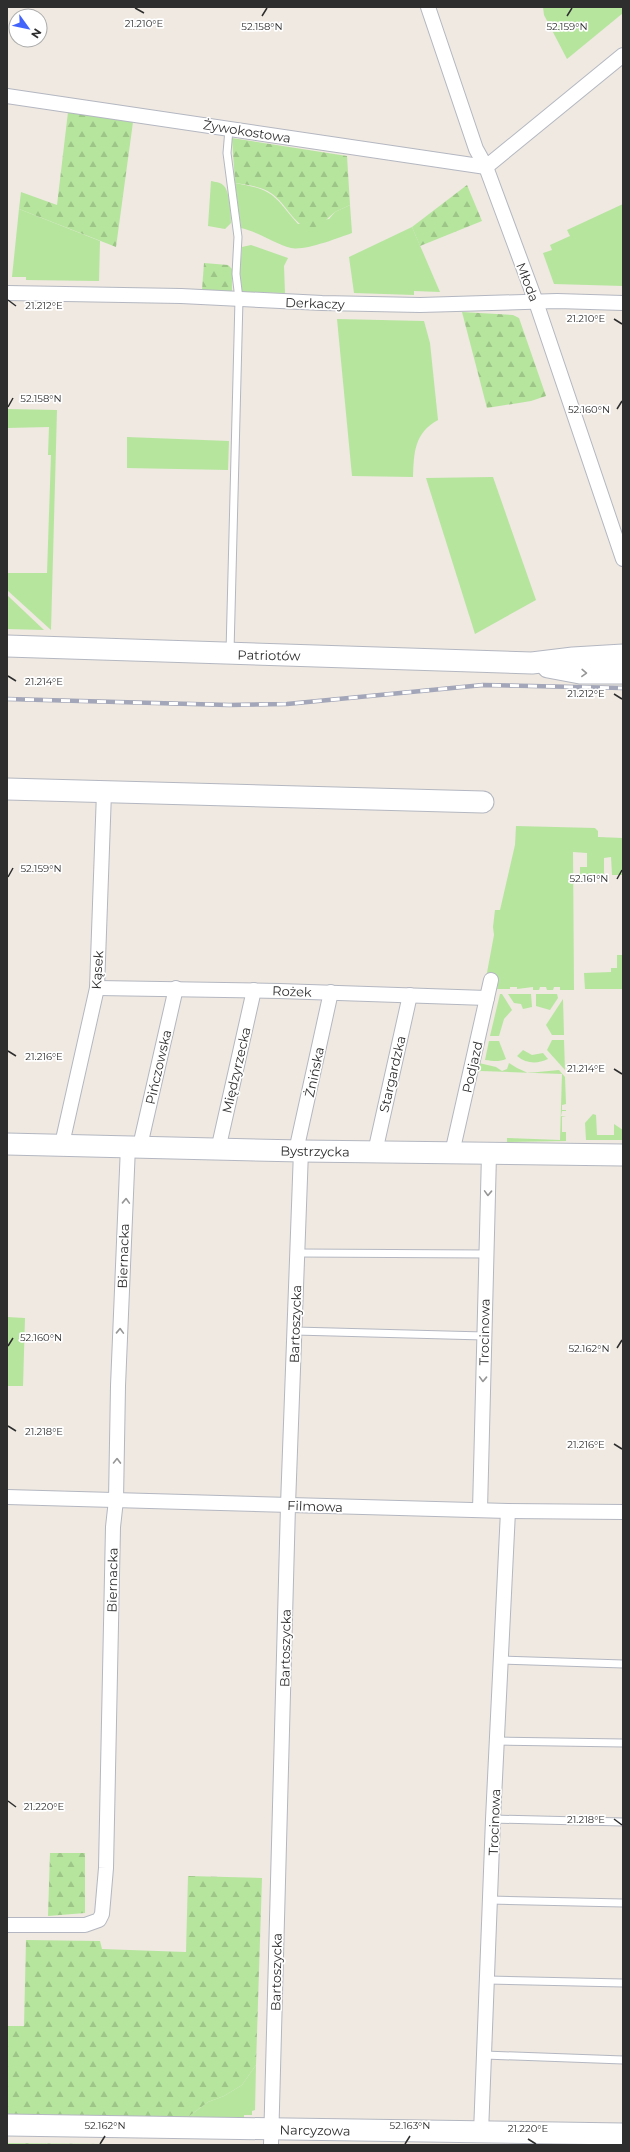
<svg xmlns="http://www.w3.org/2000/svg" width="630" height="2152" font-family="Montserrat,sans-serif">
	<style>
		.grass { fill: #b6e59e }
		.forest { fill: url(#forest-firs) }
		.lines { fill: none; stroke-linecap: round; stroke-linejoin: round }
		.lane-casing { stroke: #b4b7c1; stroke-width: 9 }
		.street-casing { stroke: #b4b7c1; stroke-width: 16 }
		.secondary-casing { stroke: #b4b7c1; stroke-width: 23 }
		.lane { stroke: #fff; stroke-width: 7 }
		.street { stroke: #fff; stroke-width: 14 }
		.secondary { stroke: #fff; stroke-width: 21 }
		.rail-casing { stroke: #a3a6b8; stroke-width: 4.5 }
		.rail { stroke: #fff; stroke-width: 3; stroke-dasharray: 9; stroke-linecap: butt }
		.oneway { stroke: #969696 }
		.ticks { fill: none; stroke: #2e2e2e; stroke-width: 1.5 }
		.labels { text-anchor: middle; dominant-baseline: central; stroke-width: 3.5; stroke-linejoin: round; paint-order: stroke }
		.street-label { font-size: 13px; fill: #2e2e2e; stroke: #fff }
		.ticks-label { font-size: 10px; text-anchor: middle; fill: #2e2e2e; stroke: #fff; stroke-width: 3.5; stroke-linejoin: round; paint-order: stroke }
	</style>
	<defs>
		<pattern id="forest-firs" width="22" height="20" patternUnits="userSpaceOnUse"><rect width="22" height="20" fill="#b6e59e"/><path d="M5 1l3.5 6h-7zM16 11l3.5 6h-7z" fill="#9dc588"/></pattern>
	</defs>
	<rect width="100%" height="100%" fill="#efe9e1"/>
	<g class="grass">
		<polygon points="543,7 623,7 623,13 567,59 544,15"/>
		<path d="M211 181C215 182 220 182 223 185 230 190 231 215 231 223L225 229 208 226Z"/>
		<path d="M235 183C275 190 273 195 298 224L329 219 335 212 350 205 352 233C338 238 305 251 291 248 275 244 259 232 241 228Z"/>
		<polygon points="623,204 623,286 554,284 543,253 552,250 550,245 570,236 567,230"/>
		<polygon points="19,209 100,241 99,281 26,280 26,277 12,277"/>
		<polygon points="412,227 440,292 414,291 414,295 354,293 349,257"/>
		<polygon points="251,245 288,258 284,266 285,293 242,292 240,272 242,247"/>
		<path d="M337 319 424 321 430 343 438 420C414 433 414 453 413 477L352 476Z"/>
		<polygon points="7,409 57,410 51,630 7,590 7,573 47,573 51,455 48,455 49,427 7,428"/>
		<polygon points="127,437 229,441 228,470 127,468"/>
		<polygon points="493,477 536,600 475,634 426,478"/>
		<polygon points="7,595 44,630 7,629"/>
		<polygon points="516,826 595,828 598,831 598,837 623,838 623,875 612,875 611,857 604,858 604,875 580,876 580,867 587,867 587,853 573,852 574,990 560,990 560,987 554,987 553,990 547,990 546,987 540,987 539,990 533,990 533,987 517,989 517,987 510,987 510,989 497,989 499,979 486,978 494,935 493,927 495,910 500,910 515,845"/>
		<polygon points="617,955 623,955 623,989 585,989 584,973 611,972 611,968 617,968"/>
		<polygon points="500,994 502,994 512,1010 504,1019 499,1036 490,1036"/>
		<polygon points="508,994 531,994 532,1007 523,1009 521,1004 514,1003"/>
		<polygon points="536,994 557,994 558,998 550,1010 536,1006"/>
		<polygon points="563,999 564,1035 552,1035 546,1025"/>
		<polygon points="552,1040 564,1040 565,1070 547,1050"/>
		<path d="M489 1041H499L506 1059C499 1062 493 1061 485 1060Z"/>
		<path d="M523 1050 532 1055 543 1053 548 1059C537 1064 527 1064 517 1056Z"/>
		<polygon points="479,1063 496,1067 502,1071 507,1069 509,1063 517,1068 528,1073 559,1070 565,1077 566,1104 562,1105 562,1110 566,1110 566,1111 562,1111 561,1116 566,1117 562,1117 562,1132 566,1132 566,1141 507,1142 507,1138 560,1140 562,1074 481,1071 476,1073"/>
		<polygon points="593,1114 596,1115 597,1135 614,1135 614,1124 623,1130 623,1140 586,1140 585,1123"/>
		<polygon points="7,1317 25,1318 23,1386 7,1386"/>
		<polygon points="256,2065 255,2110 252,2111 252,2115 244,2115 244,2118 188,2117 208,2102 224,2096 242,2085"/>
	</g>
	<g class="forest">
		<polygon points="68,112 133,122 116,247 19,209 21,192 57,205"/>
		<path d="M232 138 347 156 350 205 335 212 319 226 307 229C294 221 289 211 279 200 268 187 250 185 235 183Z"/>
		<polygon points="467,185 482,221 420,246 412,227"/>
		<polygon points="204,263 228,265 232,269 232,292 202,290"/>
		<polygon points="462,312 513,315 519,318 546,396 531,401 487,408"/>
		<polygon points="50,1853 85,1853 85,1913 48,1916"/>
		<polygon points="188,1876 262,1878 256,2065 242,2085 224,2096 208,2102 188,2117 7,2114 7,2026 24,2026 26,1940 100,1941 102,1949 186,1952"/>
		<polygon points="7,2143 220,2145 7,2145"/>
	</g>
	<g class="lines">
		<defs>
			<g id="lane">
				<polyline points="229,129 227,153 238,237 236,274 239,299 230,652"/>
				<polyline points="297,1253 486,1254"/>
				<polyline points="295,1331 484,1336"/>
				<polyline points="502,1660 623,1664"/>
				<polyline points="497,1741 623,1743"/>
				<polyline points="493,1819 623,1822"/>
				<polyline points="491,1900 623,1903"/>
				<polyline points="488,1980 623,1983"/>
				<polyline points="485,2055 623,2060"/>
			</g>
			<g id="street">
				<polyline points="428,7 476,149 486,167 536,302 623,559"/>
				<polyline points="7,96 486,167 623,55"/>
				<polyline points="7,293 181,296 322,303 420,305 557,301 623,303"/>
				<polyline points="97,988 279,991 487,998"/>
				<polyline points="62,1144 97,988 104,792"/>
				<polyline points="140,1146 176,988"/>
				<polyline points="218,1150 254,990"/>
				<polyline points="296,1151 331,992"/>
				<polyline points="375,1152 410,995"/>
				<polyline points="452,1153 491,980"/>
				<polyline points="7,1497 508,1511 623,1512"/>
				<polyline points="480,1510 489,1154"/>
				<polyline points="7,1925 85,1925 99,1920 102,1914 106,1868 113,1527 116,1500 118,1386 128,1146"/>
				<polyline points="481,2133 493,1819 508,1511"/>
				<polyline points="271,2145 288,1505 301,1151"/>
			</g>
			<g id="secondary">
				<polyline points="7,646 532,663 573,658 623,655"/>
				<polyline points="548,667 580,673 623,673"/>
				<polyline points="7,789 483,802"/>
				<polyline points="7,1144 301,1151 623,1155"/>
				<polyline points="7,2125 623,2134"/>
			</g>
		</defs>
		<use href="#lane" class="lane-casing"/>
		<use href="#street" class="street-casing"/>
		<use href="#secondary" class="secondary-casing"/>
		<use href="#lane" class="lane"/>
		<use href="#street" class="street"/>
		<use href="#secondary" class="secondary"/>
		<defs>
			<polyline id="rail" points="7,699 229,705 287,704 483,685 623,688"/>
		</defs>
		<use href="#rail" class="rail-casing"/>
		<use href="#rail" class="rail"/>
	</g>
	<defs><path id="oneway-chevron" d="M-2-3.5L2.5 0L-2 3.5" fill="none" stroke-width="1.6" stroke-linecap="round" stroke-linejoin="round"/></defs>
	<g class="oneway">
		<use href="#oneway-chevron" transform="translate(584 673) rotate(2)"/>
		<use href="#oneway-chevron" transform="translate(488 1193) rotate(92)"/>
		<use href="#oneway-chevron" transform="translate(126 1201) rotate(-88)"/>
		<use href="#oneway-chevron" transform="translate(120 1331) rotate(-88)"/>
		<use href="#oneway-chevron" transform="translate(483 1379) rotate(92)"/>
		<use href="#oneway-chevron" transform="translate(117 1461) rotate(-89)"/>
	</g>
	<path class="ticks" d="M135 8 144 13M262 16 267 8M567 16 572 8M8 300 16 306M614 319 622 324M8 407 13 398M617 409 622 401M8 676 16 681M614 694 622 699M8 877 13 868M617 879 622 870M8 1051 16 1056M614 1069 622 1074M8 1346 13 1338M617 1348 622 1340M8 1426 16 1431M614 1444 622 1449M8 1801 16 1807M614 1819 622 1825M528 2139 536 2144M100 2144 105 2136M405 2144 410 2136"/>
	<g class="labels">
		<g class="street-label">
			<text transform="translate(247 131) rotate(9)">Żywokostowa</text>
			<text transform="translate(528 282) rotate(69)">Młoda</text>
			<text transform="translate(315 303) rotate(2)">Derkaczy</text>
			<text transform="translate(269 655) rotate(1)">Patriotów</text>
			<text transform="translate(97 970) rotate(-86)">Kąsek</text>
			<text transform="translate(292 991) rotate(2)">Rożek</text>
			<text transform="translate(158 1067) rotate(-77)">Pińczowska</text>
			<text transform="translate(472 1067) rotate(-77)">Podjazd</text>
			<text transform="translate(236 1070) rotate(-77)">Międzyrzecka</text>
			<text transform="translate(314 1072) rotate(-78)">Żnińska</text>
			<text transform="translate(392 1074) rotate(-77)">Stargardzka</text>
			<text transform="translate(315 1151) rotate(1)">Bystrzycka</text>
			<text transform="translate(123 1256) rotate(-88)">Biernacka</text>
			<text transform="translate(295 1324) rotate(-88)">Bartoszycka</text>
			<text transform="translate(484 1332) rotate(-89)">Trocinowa</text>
			<text transform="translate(315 1506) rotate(2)">Filmowa</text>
			<text transform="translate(112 1580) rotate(-89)">Biernacka</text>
			<text transform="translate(285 1648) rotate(-89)">Bartoszycka</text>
			<text transform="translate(494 1822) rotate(-88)">Trocinowa</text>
			<text transform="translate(276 1972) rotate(-89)">Bartoszycka</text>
			<text transform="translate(315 2130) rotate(1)">Narcyzowa</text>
		</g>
	</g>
	<g class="ticks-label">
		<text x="144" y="27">21.210°E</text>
		<text x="262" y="30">52.158°N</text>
		<text x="567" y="30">52.159°N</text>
		<text x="44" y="309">21.212°E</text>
		<text x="586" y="322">21.210°E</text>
		<text x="41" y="402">52.158°N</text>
		<text x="589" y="413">52.160°N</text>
		<text x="44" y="685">21.214°E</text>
		<text x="586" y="697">21.212°E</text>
		<text x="41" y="872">52.159°N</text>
		<text x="589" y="882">52.161°N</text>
		<text x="44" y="1060">21.216°E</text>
		<text x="586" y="1072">21.214°E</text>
		<text x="41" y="1341">52.160°N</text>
		<text x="589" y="1352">52.162°N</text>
		<text x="44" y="1435">21.218°E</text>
		<text x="586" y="1448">21.216°E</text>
		<text x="44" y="1810">21.220°E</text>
		<text x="586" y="1823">21.218°E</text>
		<text x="105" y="2129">52.162°N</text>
		<text x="410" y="2129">52.163°N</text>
		<text x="528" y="2132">21.220°E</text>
	</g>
	<rect width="630" height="2152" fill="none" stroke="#2e2e2e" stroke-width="16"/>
	<g transform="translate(28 28) rotate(123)"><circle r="19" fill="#ffffff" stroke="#ababab"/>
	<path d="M0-3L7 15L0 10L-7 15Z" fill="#4264fb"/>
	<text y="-6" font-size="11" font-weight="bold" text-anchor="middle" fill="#2e2e2e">N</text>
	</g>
</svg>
